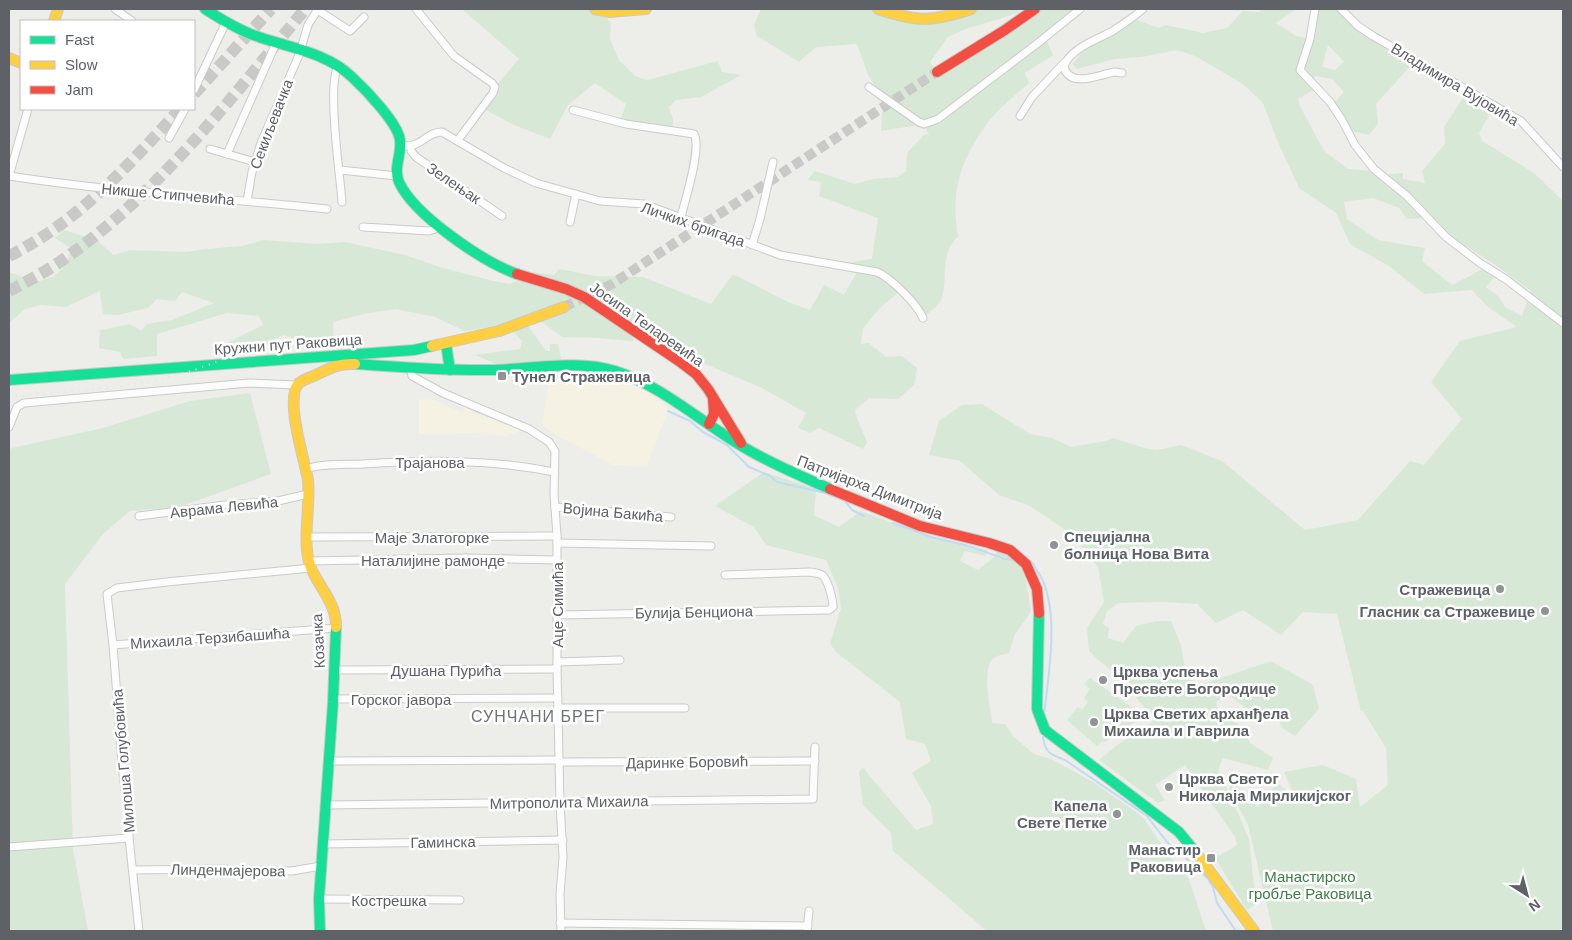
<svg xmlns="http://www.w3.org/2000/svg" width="1572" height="940" font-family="Arial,sans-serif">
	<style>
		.commercial { fill: #f5f2e4 }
		.green { fill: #d7e9d6; fill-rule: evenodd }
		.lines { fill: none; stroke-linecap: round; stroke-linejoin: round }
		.stream { stroke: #c0dcf4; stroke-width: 2 }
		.secondary-tunnel { stroke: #c9cac8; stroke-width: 10; stroke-dasharray: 10 5; stroke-linecap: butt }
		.highway-tunnel { stroke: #c9cac8; stroke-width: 12; stroke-dasharray: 12 6; stroke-linecap: butt }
		.street-casing { stroke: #cacbca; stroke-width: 9 }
		.fast-casing { stroke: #c9c9c9; stroke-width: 12 }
		.slow-casing { stroke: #c9c9c9; stroke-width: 12 }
		.jam-casing { stroke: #c9c9c9; stroke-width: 12 }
		.street { stroke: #fcfcfc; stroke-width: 7 }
		.fast { stroke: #16e098; stroke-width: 10 }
		.slow { stroke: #ffcf43; stroke-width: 10 }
		.jam { stroke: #f24e42; stroke-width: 10 }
		.rail { stroke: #e3e3e3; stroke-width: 2; stroke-dasharray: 1 6; stroke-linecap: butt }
		.poi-dot { fill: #909294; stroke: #fff; stroke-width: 2 }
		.labels { text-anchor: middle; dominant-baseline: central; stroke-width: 5; stroke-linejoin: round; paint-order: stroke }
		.street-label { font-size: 15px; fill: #5e6166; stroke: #fff }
		.poi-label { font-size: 15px; font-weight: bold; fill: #5e6166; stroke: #fff; text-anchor: start }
		.park-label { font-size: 15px; fill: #3b8041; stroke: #fff }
		.neighbourhood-label { font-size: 16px; letter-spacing: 1px; fill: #6f7378; stroke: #fff }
	</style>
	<rect width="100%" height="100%" fill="#edede9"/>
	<g class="commercial">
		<polygon points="575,368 591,370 635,384 653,394 669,408 647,466 613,465 556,435 542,425 549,380 572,379"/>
		<polygon points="419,399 435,400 463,413 464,407 476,414 522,427 518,432 506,436 481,433 419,434"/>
	</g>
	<g class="green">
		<polygon points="462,9 646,9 599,10 611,23 610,39 619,60 635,76 647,80 718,61 722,72 741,75 701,97 676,100 669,107 673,119 672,130 620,122 626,104 595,83 568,105 550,139 514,125 482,108 495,87 519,59"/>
		<path d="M761 9H878L913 20 971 9H1020L1018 13 963 30 948 37 930 62 937 72 1035 9H1079L1045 37 1053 55 1025 73 1029 83C1016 95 1000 107 989 121 961 158 950 191 958 237 940 252 948 277 942 298 940 305 928 313 923 318L900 291 880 308 863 328 861 344 869 343 886 357 902 356 917 368 914 385 898 399 869 398 855 410C857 422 864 432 867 443L863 449 819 428 810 433 798 428 806 413 762 388 691 358 662 343 644 329 632 323 634 341 597 338 562 337 532 314 491 327 465 331 435 317 396 309 363 314 333 322 334 349 324 348 283 335 247 355 229 342 263 325 259 316 227 313 157 334V356L123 359 120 352 99 348 100 330 130 324 141 331 147 324 172 320 214 303 182 292 175 301 157 299 148 308 118 315 103 314 100 291 66 307 41 305 25 309 9 323V272L36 282 53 277 66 265 71 248 55 238 64 230 96 240 114 255 131 250 185 252 206 249 242 246 264 240 317 244 345 242 405 255 443 268 494 281 510 284 518 280 522 271 554 275 559 269 595 276 643 277 711 304 733 274 788 302 810 310 824 285 844 295 858 270 850 268 852 262 872 259 878 218 819 196 821 182 807 180 815 171 855 184 873 179 898 177 906 171 907 153 925 134 929 135 924 124 881 131 883 98 868 75 857 44 816 47 799 62 757 36 754 25Z"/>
		<path d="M1262 9H1296L1276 23 1296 36 1310 39 1315 9H1341L1345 14 1415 61 1376 104 1378 124 1369 135 1347 130 1332 105 1344 92 1332 79 1316 76 1310 80 1316 88 1298 99 1301 108 1324 151 1348 169 1375 171 1381 175 1403 173V179L1425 183 1422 171 1445 144 1444 127 1468 90 1495 105 1479 133 1482 141 1534 173 1563 201V931H1273L1248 825 1230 790 1228 779 1232 777 1240 789 1258 807 1277 783 1294 796 1284 772 1323 765 1356 779 1360 807 1388 785 1386 748 1363 711 1372 708 1361 711 1337 614 1303 612 1281 635 1243 610 1216 623 1197 604 1163 602 1118 603 1107 611 1103 624 1109 628 1108 638 1123 643 1136 626 1156 621H1171L1181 645 1186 676 1200 685 1271 661 1313 685 1319 709 1295 736 1281 727 1277 712 1260 717 1246 708 1228 694 1216 702 1218 711 1241 726 1250 743 1273 758 1268 770 1223 758 1218 770 1235 806 1249 839 1256 904 1247 910 1210 850 1219 856 1237 845 1235 837 1185 765 1155 785 1165 800 1158 803 1099 760 1116 746 1155 720 1132 693 1129 683 1103 664 1089 651 1087 628 1104 602 1098 567 1073 535 1030 506 999 495 960 461 929 455 939 421 962 405 982 404 1030 434 1052 438 1071 447 1106 441 1113 438 1148 449 1157 450 1181 445 1222 461 1305 530 1358 520 1410 461 1424 465 1462 419 1431 382 1460 341 1517 327 1488 307 1472 290 1424 294 1389 266 1350 244 1336 213 1299 188 1277 140 1263 103 1243 84 1195 56 1176 50 1142 57 1114 59 1077 69 1073 64 1085 48 1135 19 1159 28 1166 25 1203 33 1227 28 1243 11 1259 12ZM1328 45 1344 62 1335 70 1322 67ZM1373 198 1399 208 1407 219 1428 218 1449 235 1491 262 1531 291 1522 316 1505 307 1499 297 1486 287 1498 273 1487 267 1452 285 1422 261 1425 248 1378 240 1347 219 1344 202Z"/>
		<polygon points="528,326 546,351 550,351 550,344 558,344 561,359 556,362 501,366 475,355 520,349 522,341 512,330"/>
		<polygon points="250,393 271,474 179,507 130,511 103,534 65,584 73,849 88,931 9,931 9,450 12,448 103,428 190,401"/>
		<path d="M764 472 816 489 814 515 839 527 861 511 931 537 987 550 986 556 965 551 960 561 978 570 994 557 997 550C1028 561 1026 583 1031 612L1015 634 1009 653C1003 655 995 655 991 661 982 676 991 707 992 723L1005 724 1013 736 1034 754 1051 759 1093 782 1143 817 1167 853 1189 879 1206 931H987L893 851 891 833 863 805 859 771 863 768 916 830 933 824 931 806 912 773 931 761 925 744 906 739 900 702 836 652 830 644 841 608 838 588 826 560 766 545 754 527 715 506Z"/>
		<polygon points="1090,678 1144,716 1105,742 1103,741 1097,746 1067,720 1078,707 1082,710 1088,702 1084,698 1090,689 1084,684"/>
	</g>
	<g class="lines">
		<g class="stream">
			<polyline points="539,378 572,375"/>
			<polyline points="668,411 690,421 703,432 727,445 749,467 770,476 777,482 826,493 845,501 852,510 864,516"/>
			<polyline points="893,523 931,537 969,546 1005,559 1015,560"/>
			<path d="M1031 561C1035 568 1040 574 1043 581 1059 619 1048 676 1044 717"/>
			<path d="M1043 737C1045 753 1051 755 1065 760L1147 816 1167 842 1196 867 1208 879 1213 887 1217 903 1236 931"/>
		</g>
		<polyline class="secondary-tunnel" points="564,307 612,284 937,72"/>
		<g class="highway-tunnel">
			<polyline points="194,94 271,9"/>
			<path d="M9 256C79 221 128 166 180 109"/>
			<path d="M9 291C28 281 47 271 64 259 157 195 234 95 305 9"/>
		</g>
		<defs>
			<g id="street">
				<polyline points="115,9 132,21"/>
				<polyline points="316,9 350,31 364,17"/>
				<polyline points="416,9 454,56 492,83 495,87 493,93 458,140"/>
				<polyline points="1315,9 1310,39 1300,70 1330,102 1342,120 1355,145 1374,169 1407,196 1446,237 1480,263 1507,280 1563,323"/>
				<polyline points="1341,9 1358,26 1373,36 1521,121 1563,167"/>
				<path d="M338 66C327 88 340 174 342 202"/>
				<path d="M1122 73 1115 72C1100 74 1070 89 1064 67 1068 50 1097 39 1111 32 1122 25 1133 18 1143 9"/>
				<polyline points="869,87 919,122 924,124 938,119 1038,43 1080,9"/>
				<polyline points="194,90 226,22"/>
				<path d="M573 110 626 124 694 134C702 148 685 200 681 217"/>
				<polyline points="1020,116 1032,97 1065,62"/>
				<polyline points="169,138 185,109"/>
				<path d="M400 145C421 150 425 132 442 132L504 168 536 183 600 201 644 204 780 255 877 272C891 278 917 304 923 318"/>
				<polyline points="411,147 411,151 416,157 502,216"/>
				<polyline points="210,149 255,162"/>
				<polyline points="227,154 276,43"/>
				<polyline points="340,170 397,176"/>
				<path d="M9 176C114 192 221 198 327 209"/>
				<polyline points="9,176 28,109"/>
				<polyline points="247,201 252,172 261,143 299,55 308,25 318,9"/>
				<polyline points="570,222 576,194"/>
				<polyline points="363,227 429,231 435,229 440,225"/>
				<polyline points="752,245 760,219 773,162"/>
				<polyline points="410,367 412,376 443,393 529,429 549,442 555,451 554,494 557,536 557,669 560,802 563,858 560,894 561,931"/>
				<polyline points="9,427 17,407 24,403 249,383 297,385"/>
				<path d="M306 469C324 463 345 465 363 464 427 460 491 459 554 472"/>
				<polyline points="555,507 671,517"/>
				<polyline points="139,516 225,505 278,501 308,494"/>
				<polyline points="307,537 557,536"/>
				<polyline points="557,543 711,546"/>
				<polyline points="309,561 466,558 556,560"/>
				<path d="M557 615 829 610 833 607C833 600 828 579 822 575 819 573 814 573 810 572L725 575"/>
				<polyline points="113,645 336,628"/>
				<polyline points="557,662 620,660"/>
				<polyline points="335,670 557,669"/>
				<polyline points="334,699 558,698"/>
				<polyline points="558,708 685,708"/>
				<polyline points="329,761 559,760"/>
				<polyline points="560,762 815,761"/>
				<polyline points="326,805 813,799 815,747"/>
				<polyline points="323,844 563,840"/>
				<polyline points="9,847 129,838"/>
				<polyline points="134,870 212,869 292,871 321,866"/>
				<polyline points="319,899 460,900"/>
				<polyline points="560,923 808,926"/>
				<polyline points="139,931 129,838 128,812 123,774 113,645 107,594 117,588 167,582 311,568"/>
				<polyline points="807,931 809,911"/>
			</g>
			<g id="fast">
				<path d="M205 9C222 20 240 31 259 37 291 48 327 53 352 77 365 89 398 123 400 140 402 154 393 168 399 182 414 215 483 262 517 274"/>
				<polyline points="446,344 450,370"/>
				<path d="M355 364C400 367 446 371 491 370 530 369 578 359 615 371 663 386 702 423 745 448 772 464 801 476 830 489"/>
				<polyline points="9,380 414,350 432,346"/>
				<polyline points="1039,613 1037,709 1045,730 1179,832 1197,854"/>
				<polyline points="320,931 319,899 333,702 336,627"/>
			</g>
			<g id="slow">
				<polyline points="595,9 610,12 646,9"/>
				<path d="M878 9C917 22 932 22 971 9"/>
				<polyline points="54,21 58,9"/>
				<polyline points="9,58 21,63"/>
				<polyline points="432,346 499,331 564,307"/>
				<path d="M336 627C337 604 319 587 311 568 301 543 311 506 308 480 305 461 284 398 299 383 303 380 311 377 316 375 330 368 339 363 355 364"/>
				<polyline points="1197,854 1254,931"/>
			</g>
			<g id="jam">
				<polyline points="937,72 1005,30 1035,9"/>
				<polyline points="517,274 566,289 584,297 679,361 696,374 708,389 741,443"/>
				<polyline points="709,424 714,414 713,399"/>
				<polyline points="830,489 920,526 989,543 1010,550 1026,564 1037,589 1039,613"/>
			</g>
		</defs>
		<use href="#street" class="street-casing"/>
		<use href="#fast" class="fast-casing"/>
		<use href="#slow" class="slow-casing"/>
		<use href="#jam" class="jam-casing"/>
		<use href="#street" class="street"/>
		<use href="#fast" class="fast"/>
		<use href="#slow" class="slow"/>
		<use href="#jam" class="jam"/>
		<path class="rail" d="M9 397C123 386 252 387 317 274"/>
	</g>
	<g class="poi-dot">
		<rect x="497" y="371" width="10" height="10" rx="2.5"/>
		<circle cx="1054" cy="545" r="5"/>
		<circle cx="1500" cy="589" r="5"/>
		<circle cx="1545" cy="611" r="5"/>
		<circle cx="1103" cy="680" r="5"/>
		<circle cx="1094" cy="722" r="5"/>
		<circle cx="1169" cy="787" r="5"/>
		<circle cx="1117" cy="814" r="5"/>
		<rect x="1206" y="853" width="10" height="10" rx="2.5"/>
	</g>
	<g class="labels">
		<g class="street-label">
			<text transform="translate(1455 84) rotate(31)">Владимира Вујовића</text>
			<text transform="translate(271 124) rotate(-69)">Секиљевачка</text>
			<text transform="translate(454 183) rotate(34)">Зелењак</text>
			<text transform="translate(168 194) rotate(5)">Никше Стипчевића</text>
			<text transform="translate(693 224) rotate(19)">Личких бригада</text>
			<text transform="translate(647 324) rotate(35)">Јосипа Теларевића</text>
			<text transform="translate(288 344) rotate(-4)">Кружни пут Раковица</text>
			<text x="430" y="462">Трајанова</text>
			<text transform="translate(870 487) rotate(21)">Патријарха Димитрија</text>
			<text transform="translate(224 507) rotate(-6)">Аврама Левића</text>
			<text transform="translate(613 512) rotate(5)">Војина Бакића</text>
			<text x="432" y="537">Маје Златогорке</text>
			<text x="433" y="560">Наталијине рамонде</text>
			<text transform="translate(557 605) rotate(-90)">Аце Симића</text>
			<text transform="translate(694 612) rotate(-1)">Булија Бенциона</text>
			<text transform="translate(210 638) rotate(-4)">Михаила Терзибашића</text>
			<text transform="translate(318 641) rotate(-93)">Козачка</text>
			<text x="446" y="670">Душана Пурића</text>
			<text x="401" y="699">Горског јавора</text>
			<text transform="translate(123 761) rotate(-95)">Милоша Голубовића</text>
			<text transform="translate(687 762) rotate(-1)">Даринке Боровић</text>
			<text transform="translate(569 802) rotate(-1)">Митрополита Михаила</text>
			<text transform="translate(443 842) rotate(-1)">Гаминска</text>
			<text transform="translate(228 870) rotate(1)">Линденмајерова</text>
			<text x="389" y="900">Кострешка</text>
		</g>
		<g class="poi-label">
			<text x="512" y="376">Тунел Стражевица</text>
			<text x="1064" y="536">Специјална<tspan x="1064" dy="17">болница Нова Вита</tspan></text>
			<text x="1490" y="589" text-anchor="end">Стражевица</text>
			<text x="1535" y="611" text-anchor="end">Гласник са Стражевице</text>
			<text x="1113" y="671">Црква успења<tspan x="1113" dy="17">Пресвете Богородице</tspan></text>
			<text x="1104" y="713">Црква Светих арханђела<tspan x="1104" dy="17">Михаила и Гаврила</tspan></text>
			<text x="1179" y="778">Црква Светог<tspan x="1179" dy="17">Николаја Мирликијског</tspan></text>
			<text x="1107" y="805" text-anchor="end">Капела<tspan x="1107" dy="17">Свете Петке</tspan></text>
			<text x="1201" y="849" text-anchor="end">Манастир<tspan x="1201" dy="17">Раковица</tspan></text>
		</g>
		<g class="park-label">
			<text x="1310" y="876">Манастирско<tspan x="1310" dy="17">гробље Раковица</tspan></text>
		</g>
		<g class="neighbourhood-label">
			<text x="538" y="716">СУНЧАНИ БРЕГ</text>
		</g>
	</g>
	<rect width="1572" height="940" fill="none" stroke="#5e6166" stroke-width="20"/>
	<rect x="20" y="20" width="175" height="90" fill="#ffffff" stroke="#bfc0c2"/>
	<rect x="30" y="36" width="25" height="8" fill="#16e098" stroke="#bfc0c2"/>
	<text x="65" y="45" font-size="15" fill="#5e6166">Fast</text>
	<rect x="30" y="61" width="25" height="8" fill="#ffcf43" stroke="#bfc0c2"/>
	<text x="65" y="70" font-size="15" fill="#5e6166">Slow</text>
	<rect x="30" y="86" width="25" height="8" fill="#f24e42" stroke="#bfc0c2"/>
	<text x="65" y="95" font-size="15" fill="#5e6166">Jam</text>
	<g transform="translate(1527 895) rotate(144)" stroke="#ffffff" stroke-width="4" paint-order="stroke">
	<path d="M0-4L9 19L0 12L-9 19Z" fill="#5e6166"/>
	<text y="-8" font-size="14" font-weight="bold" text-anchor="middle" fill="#5e6166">N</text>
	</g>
</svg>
